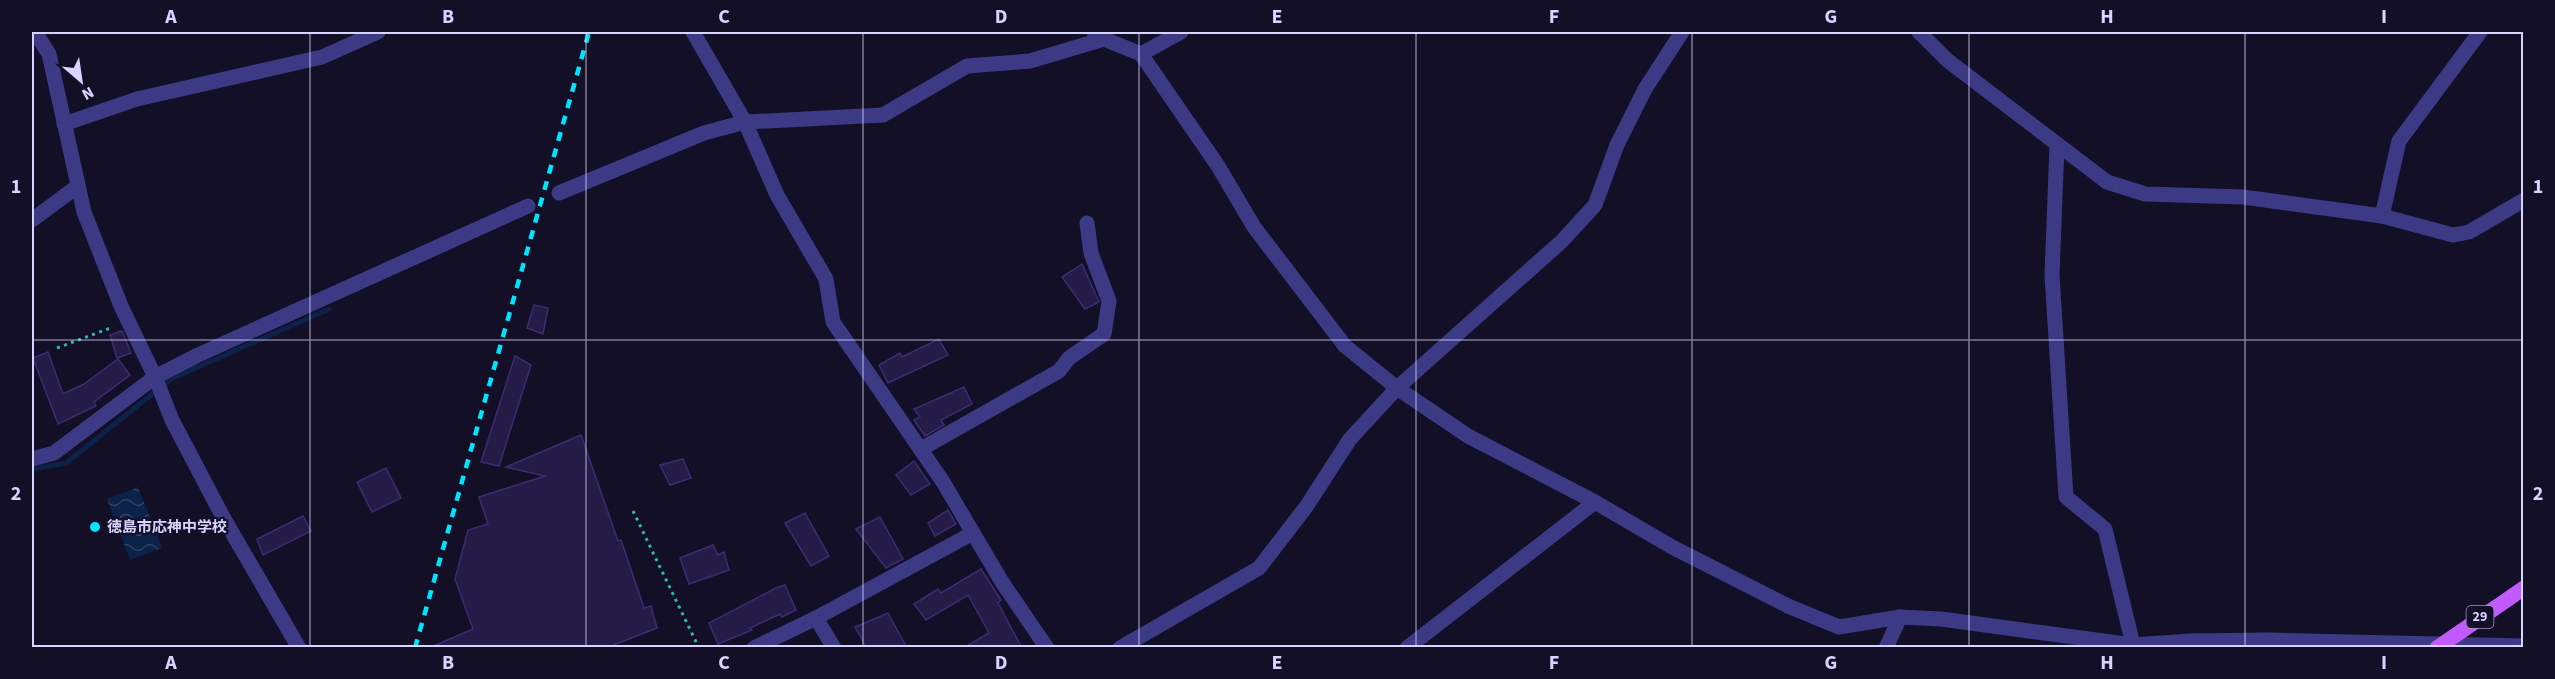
<svg xmlns="http://www.w3.org/2000/svg" width="2555" height="679" font-family="'Source Sans 3','Noto Sans JP',sans-serif">
	<style>
		.water { fill: url(#water-waves) }
		.lines { fill: none; stroke-linecap: round; stroke-linejoin: round }
		.stream { stroke: #0c2248; stroke-width: 5 }
		.building { fill: #241b47; stroke: #3b2d73; stroke-width: 1.5 }
		.path { stroke: #2fb8b0; stroke-width: 3; stroke-dasharray: 3 4.5; stroke-linecap: butt }
		.minor { stroke: #3d3a85; stroke-width: 15 }
		.major { stroke: #c25bff; stroke-width: 15 }
		.rail { stroke: #00e5ff; stroke-width: 4.5; stroke-dasharray: 9 8; stroke-linecap: butt }
		.grid { fill: none; stroke: #d9d4ff; stroke-width: 1.5; stroke-opacity: 0.55 }
		.poi-dot { fill: #00e5ff; stroke: #130f26; stroke-width: 2 }
		.labels { text-anchor: middle; dominant-baseline: central; stroke-width: 4.5; stroke-linejoin: round; paint-order: stroke }
		.shield { fill: #130f26; stroke: #9e99be; stroke-width: 1.5 }
		.shield-label { font-size: 14px; font-weight: bold; fill: #d9d4ff }
		.poi-label { font-size: 15px; font-weight: bold; fill: #d9d4ff; stroke: #130f26; text-anchor: start }
		.neatline { fill: none; stroke: #d9d4ff; stroke-width: 2 }
		.grid-label { font-size: 20px; text-anchor: middle; font-weight: bold; fill: #d9d4ff }
	</style>
	<defs>
		<pattern id="water-waves" width="16" height="10" patternUnits="userSpaceOnUse" patternTransform="scale(1.5)"><rect width="16" height="10" fill="#0c2248"/><path d="M0 5q4-4 8 0t8 0" fill="none" stroke="#2f4163"/></pattern>
	</defs>
	<rect width="100%" height="100%" fill="#130f26"/>
	<polygon class="water" points="138,487 162,548 130,560 107,499"/>
	<g class="lines">
		<polyline class="stream" points="32,469 66,463 171,379 329,309"/>
	</g>
	<g class="building">
		<polygon points="1082,264 1099,302 1085,309 1062,277"/>
		<polygon points="534,305 548,308 543,334 527,328"/>
		<polygon points="122,331 131,353 117,358 110,335"/>
		<polygon points="939,339 948,355 888,383 879,365 900,353 902,357"/>
		<polygon points="48,352 63,394 84,384 118,359 130,375 94,402 96,406 58,424 33,358"/>
		<polygon points="515,356 531,365 499,466 481,462"/>
		<polygon points="964,387 972,404 941,420 944,425 925,436 914,420 920,417 914,409"/>
		<polygon points="581,435 618,541 621,540 644,608 651,606 657,628 606,648 429,648 473,629 455,579 468,530 488,524 479,497 545,476 506,467"/>
		<polygon points="683,459 691,478 670,485 660,465"/>
		<polygon points="914,461 930,484 911,495 896,475"/>
		<polygon points="386,468 401,498 372,512 357,482"/>
		<polygon points="948,510 956,524 935,536 928,523"/>
		<polygon points="805,513 829,556 811,566 785,523"/>
		<polygon points="303,516 311,531 263,555 257,539"/>
		<polygon points="880,517 903,559 886,568 856,529"/>
		<polygon points="713,545 718,555 724,552 729,570 689,584 680,558"/>
		<polygon points="981,569 1001,600 998,603 1022,648 963,648 989,633 968,595 926,620 914,604 938,589 941,593"/>
		<polygon points="785,585 796,610 782,617 780,614 750,628 752,630 718,644 709,623 776,588"/>
		<polygon points="888,613 907,648 867,648 855,627"/>
	</g>
	<g class="lines">
		<g class="path">
			<polyline points="57,348 113,327"/>
			<polyline points="633,511 699,648"/>
		</g>
		<g class="minor">
			<polyline points="35,32 49,54 84,212 121,306 155,377 172,420 223,517 299,648"/>
			<polyline points="693,32 745,122 883,115 967,66 1030,61 1104,39"/>
			<polyline points="1094,32 1104,39 1141,54 1218,166 1254,227 1345,346 1397,388 1468,436 1595,502 1674,548 1788,606 1839,627 1900,617 1941,619 2133,645 2190,641 2270,640 2524,646"/>
			<polyline points="1919,32 1947,60 2107,182 2145,194 2243,197 2382,216 2453,235 2469,232 2524,200"/>
			<polyline points="1141,54 1181,32"/>
			<polyline points="64,124 137,99 322,57 378,32"/>
			<polyline points="2057,145 2052,275 2066,497 2105,529 2133,645"/>
			<polyline points="559,193 704,133 745,122 777,195 826,279 833,322 943,482 1002,582 1047,648"/>
			<polyline points="2382,216 2399,141 2480,32"/>
			<polyline points="32,220 78,186"/>
			<polyline points="921,449 1059,371 1069,358 1104,334 1109,301 1091,253 1087,223"/>
			<polyline points="32,459 54,453 155,377 196,356 528,206"/>
			<polyline points="816,618 973,533"/>
			<polyline points="754,648 816,618 834,648"/>
			<polyline points="1120,648 1259,568 1306,507 1350,439 1397,388 1562,241 1595,205 1617,145 1645,89 1682,32"/>
			<polyline points="1407,648 1595,502"/>
			<polyline points="1886,648 1900,617"/>
		</g>
		<polyline class="major" points="2437,648 2524,588"/>
		<polyline class="rail" points="415,648 589,32"/>
	</g>
	<path class="grid" d="M310 32V648M586 32V648M863 32V648M1139 32V648M1416 32V648M1692 32V648M1969 32V648M2245 32V648M32 340H2524"/>
	<circle class="poi-dot" cx="95" cy="527" r="6"/>
	<g class="labels">
		<rect class="shield" x="2466.5" y="606" width="27" height="22" rx="4.5"/>
		<g class="shield-label">
			<text x="2480" y="617">29</text>
		</g>
		<g class="poi-label">
			<text x="107" y="527">徳島市応神中学校</text>
		</g>
	</g>
	<rect width="2555" height="679" fill="none" stroke="#130f26" stroke-width="66"/>
	<g transform="translate(81 81) rotate(151)" stroke="#130f26" stroke-width="4.5" paint-order="stroke">
	<path d="M0-4.5L10 22L0 15L-10 22Z" fill="#d9d4ff"/>
	<text y="-9" font-size="16" font-weight="bold" text-anchor="middle" fill="#d9d4ff">N</text>
	</g>
	<rect x="33" y="33" width="2489" height="613" class="neatline"/>
	<g class="grid-label">
		<text x="171" y="23">A</text>
		<text x="448" y="23">B</text>
		<text x="724" y="23">C</text>
		<text x="1001" y="23">D</text>
		<text x="1277" y="23">E</text>
		<text x="1554" y="23">F</text>
		<text x="1831" y="23">G</text>
		<text x="2107" y="23">H</text>
		<text x="2384" y="23">I</text>
		<text x="16" y="193">1</text>
		<text x="2538" y="193">1</text>
		<text x="16" y="500">2</text>
		<text x="2538" y="500">2</text>
		<text x="171" y="669">A</text>
		<text x="448" y="669">B</text>
		<text x="724" y="669">C</text>
		<text x="1001" y="669">D</text>
		<text x="1277" y="669">E</text>
		<text x="1554" y="669">F</text>
		<text x="1831" y="669">G</text>
		<text x="2107" y="669">H</text>
		<text x="2384" y="669">I</text>
	</g>
</svg>
